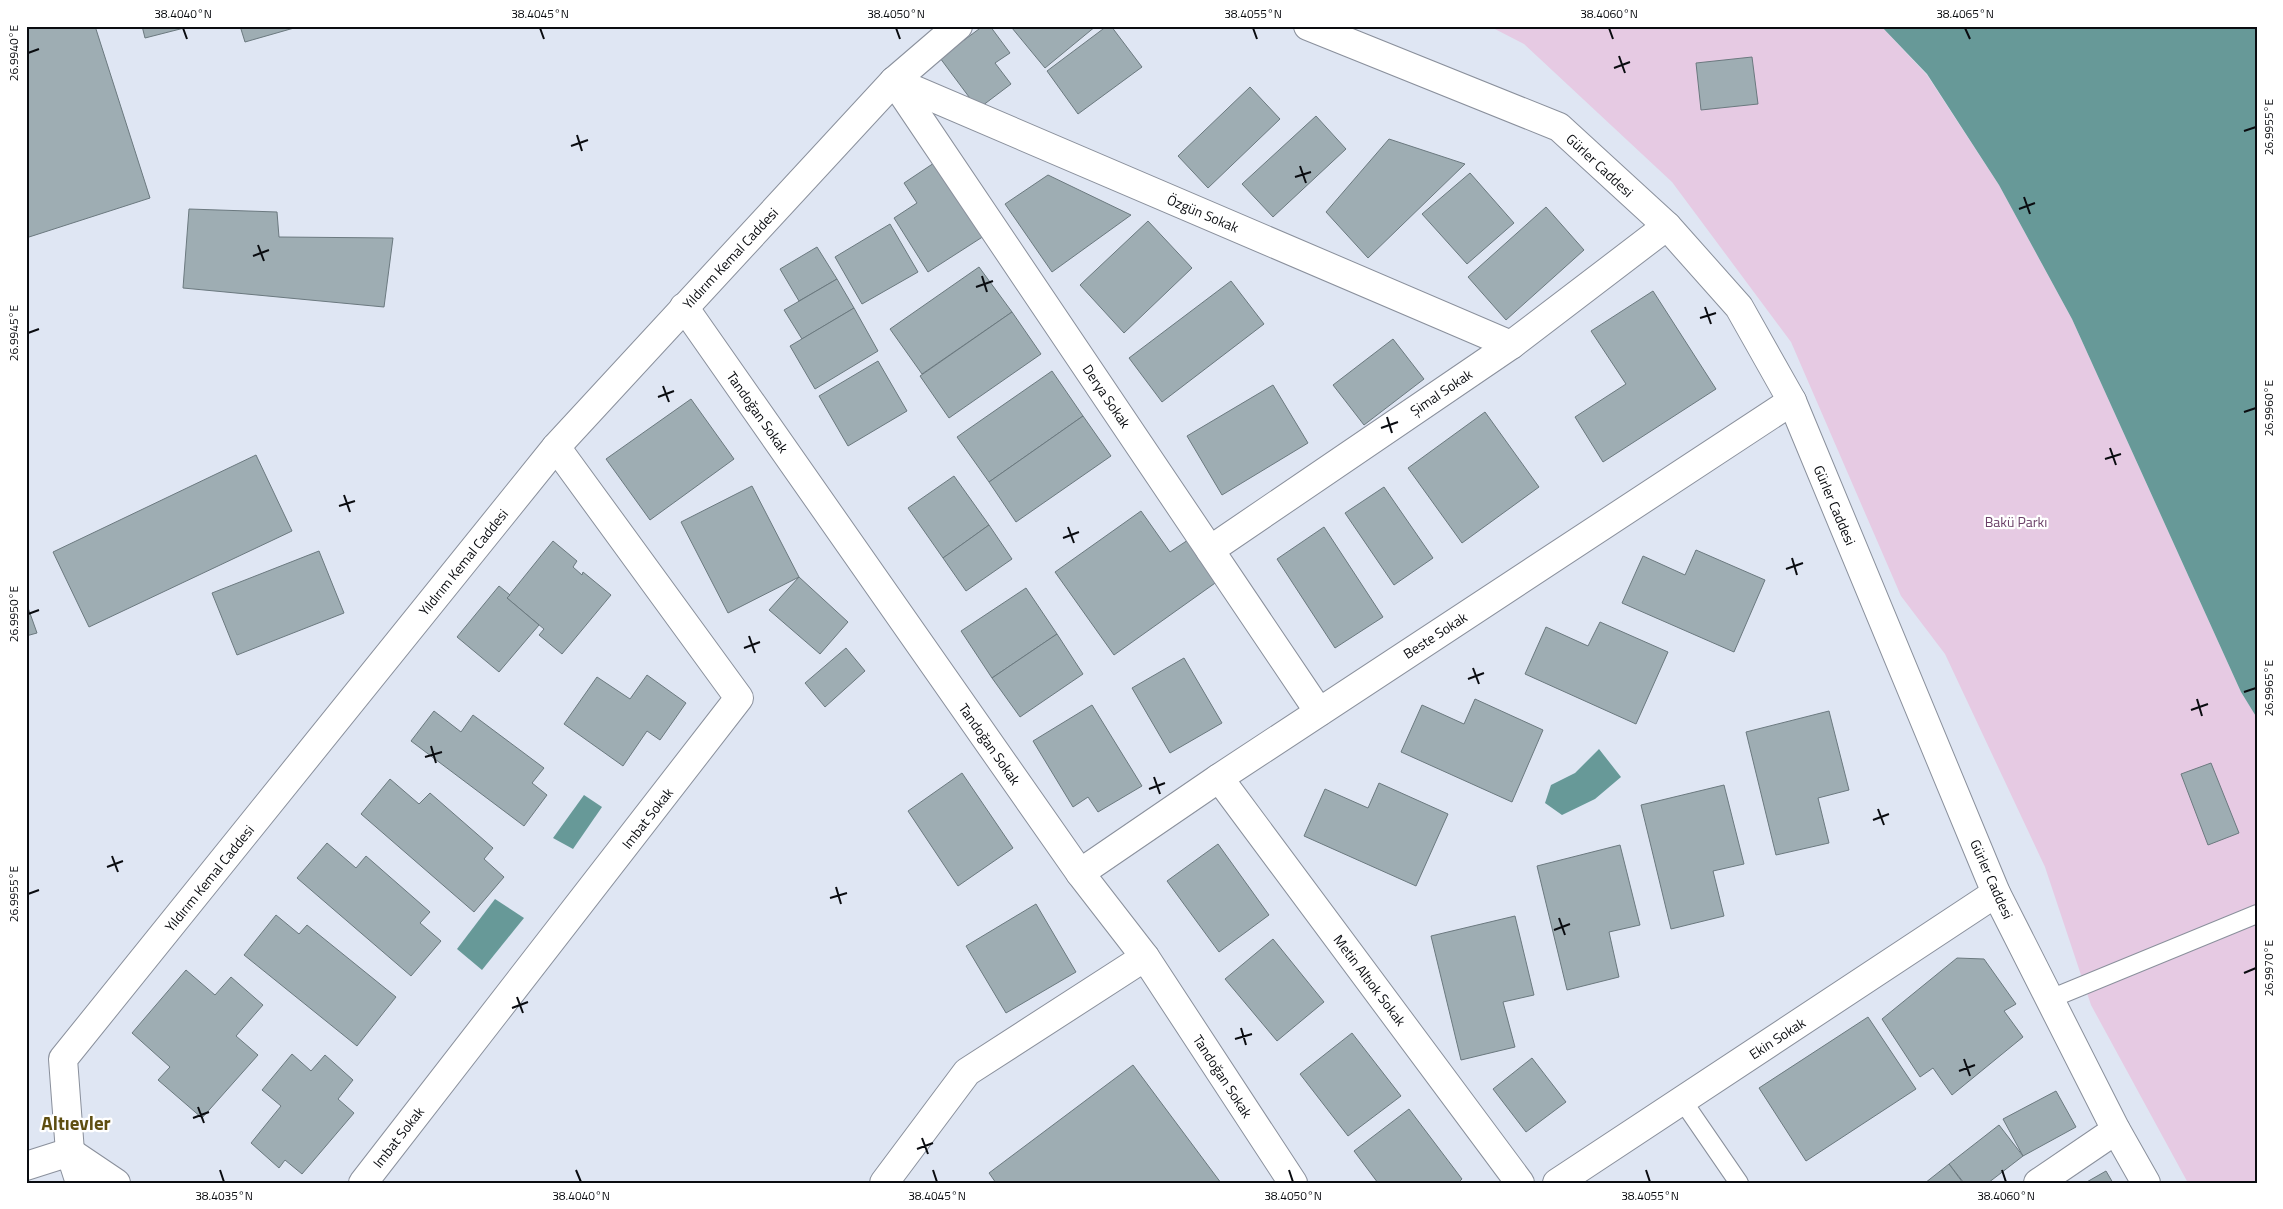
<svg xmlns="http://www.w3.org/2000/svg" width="2283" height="1209" font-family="'Titillium Web',sans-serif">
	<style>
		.green { fill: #e6cae3 }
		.water { fill: #679998 }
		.building { fill: #9eadb3; stroke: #6b797f }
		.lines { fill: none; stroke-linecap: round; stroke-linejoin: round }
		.lane-casing { stroke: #8a909c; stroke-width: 20 }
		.street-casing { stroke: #8a909c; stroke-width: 30 }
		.secondary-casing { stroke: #8a909c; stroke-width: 30 }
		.lane { stroke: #fff; stroke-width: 18 }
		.street { stroke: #fff; stroke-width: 28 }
		.secondary { stroke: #fff; stroke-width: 28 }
		.ticks { fill: none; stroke: #0a0c10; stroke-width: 2 }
		.labels { text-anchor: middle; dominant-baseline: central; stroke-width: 4.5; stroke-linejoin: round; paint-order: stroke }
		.street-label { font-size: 14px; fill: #0a0c10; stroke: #fff }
		.park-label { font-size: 14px; fill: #6a3f67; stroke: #fff }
		.district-label { font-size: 19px; font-weight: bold; fill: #5e4e10; stroke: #fff }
		.neatline { fill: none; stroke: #0a0c10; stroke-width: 2 }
		.ticks-label { font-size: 12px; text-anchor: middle; fill: #0a0c10 }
	</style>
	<rect width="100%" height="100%" fill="#dfe6f3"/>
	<polygon class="green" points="1489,26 1881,26 1927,75 1999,185 2072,319 2241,692 2257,718 2257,1183 2188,1183 2091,1005 2045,867 1945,654 1901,596 1791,342 1672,182 1524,44"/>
	<g class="water">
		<polygon points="1881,26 2257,26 2257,718 2241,692 2072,319 1999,185 1927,74"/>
		<polygon points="1599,749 1621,777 1595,799 1562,815 1545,803 1551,785 1575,773"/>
		<polygon points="584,795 602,807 573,849 553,838"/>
		<polygon points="495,899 524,918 482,970 457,949"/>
	</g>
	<g class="building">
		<polygon points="26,26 95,26 150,198 26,238"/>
		<polygon points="142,26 192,26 145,38"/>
		<polygon points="240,26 301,26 245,42"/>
		<polygon points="983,26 990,26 1010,53 995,63 1011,84 978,109 940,58"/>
		<polygon points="1014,26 1096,26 1045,68 1012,28"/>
		<polygon points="1107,26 1111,26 1142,67 1078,114 1047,71"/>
		<polygon points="1752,57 1758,104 1701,110 1696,63"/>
		<polygon points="1250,87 1280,119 1208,188 1178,156"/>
		<polygon points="1316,116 1346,149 1273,217 1242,184"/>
		<polygon points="1389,139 1465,164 1368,258 1326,212"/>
		<polygon points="937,161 984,236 928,272 894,218 917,203 904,183"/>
		<polygon points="1470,173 1514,223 1467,264 1422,214"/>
		<polygon points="1048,175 1131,215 1052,272 1005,204"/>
		<polygon points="1546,207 1584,250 1506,320 1468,277"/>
		<polygon points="189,209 277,212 279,237 393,238 384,307 183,288"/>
		<polygon points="1148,221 1192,268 1124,333 1080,285"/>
		<polygon points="890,224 918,272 862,304 835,257"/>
		<polygon points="817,247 837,279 799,301 780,269"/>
		<polygon points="979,267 1012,312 922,374 890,329"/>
		<polygon points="837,279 854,308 802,339 784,310"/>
		<polygon points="1231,281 1264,324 1162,402 1129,358"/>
		<polygon points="1653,291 1716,389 1603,462 1575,417 1626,384 1591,331"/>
		<polygon points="854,308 878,351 815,389 790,346"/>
		<polygon points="1012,312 1041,354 949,418 920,376"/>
		<polygon points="1393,339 1424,379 1364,425 1333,385"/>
		<polygon points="878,361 907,411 848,446 819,396"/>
		<polygon points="1052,371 1083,416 989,482 957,437"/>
		<polygon points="1273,385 1308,443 1222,495 1187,436"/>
		<polygon points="691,399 734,459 650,520 606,459"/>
		<polygon points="1485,412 1539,487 1462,543 1408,468"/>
		<polygon points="1083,416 1111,456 1016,522 989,482"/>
		<polygon points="256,455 292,531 89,627 53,552"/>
		<polygon points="954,476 989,525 943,558 908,508"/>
		<polygon points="752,486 799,577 728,613 681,522"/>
		<polygon points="1384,487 1433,558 1394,585 1345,513"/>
		<polygon points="1141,511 1170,552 1188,540 1218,581 1114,655 1055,572"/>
		<polygon points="989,525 1012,559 966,591 943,558"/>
		<polygon points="1324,527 1383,617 1335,648 1277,559"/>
		<polygon points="553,541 577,561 573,567 582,575 583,572 611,595 562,654 539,635 544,629 507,598"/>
		<polygon points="1696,550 1765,580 1734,652 1622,603 1643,556 1685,575"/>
		<polygon points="319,551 344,613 237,655 212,593"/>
		<polygon points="799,577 848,622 820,654 769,610"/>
		<polygon points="499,586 510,595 507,598 539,625 499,672 457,637"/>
		<polygon points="1026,588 1057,634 992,678 961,631"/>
		<polygon points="26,602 37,633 26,636"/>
		<polygon points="1600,622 1668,652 1636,724 1525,674 1546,627 1588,646"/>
		<polygon points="1057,634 1083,674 1020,717 992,678"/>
		<polygon points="846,648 865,671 825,707 805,683"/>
		<polygon points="1184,658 1222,723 1170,753 1132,688"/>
		<polygon points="647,675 686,703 660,740 647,731 623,766 564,724 597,677 630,699"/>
		<polygon points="1475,699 1543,730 1512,802 1401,752 1422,705 1464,724"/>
		<polygon points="1092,705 1142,786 1098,812 1088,797 1073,807 1033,741"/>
		<polygon points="434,711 461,732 473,715 544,768 532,783 547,795 524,826 411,741"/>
		<polygon points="1829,711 1849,790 1818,798 1829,843 1776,855 1746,732"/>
		<polygon points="2211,763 2239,833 2208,845 2181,774"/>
		<polygon points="962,773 1013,848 958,886 908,811"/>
		<polygon points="390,779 419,804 430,793 493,848 484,859 504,877 474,912 361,814"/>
		<polygon points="1379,783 1448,814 1416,886 1304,836 1325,789 1368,808"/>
		<polygon points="1724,785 1744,864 1713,871 1724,916 1671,929 1641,805"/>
		<polygon points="327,843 356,868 366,856 430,912 420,923 441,941 411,976 297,878"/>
		<polygon points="1218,844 1269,915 1219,952 1167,881"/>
		<polygon points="1620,845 1640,925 1609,932 1619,977 1567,990 1537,866"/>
		<polygon points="1036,904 1076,972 1006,1013 966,946"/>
		<polygon points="276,915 299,934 307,925 396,997 357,1046 244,955"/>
		<polygon points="1515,916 1534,995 1503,1002 1515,1047 1461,1060 1431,936"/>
		<polygon points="1273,939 1324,1002 1277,1041 1225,979"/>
		<polygon points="1957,958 1984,959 2016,1004 2004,1011 2023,1037 1952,1095 1933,1068 1920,1077 1882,1019"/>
		<polygon points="186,970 215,995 231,977 263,1005 236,1036 258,1055 202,1118 158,1080 170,1067 132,1033"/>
		<polygon points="1868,1017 1916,1089 1806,1161 1759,1088"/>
		<polygon points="1352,1033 1401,1096 1348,1136 1300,1074"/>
		<polygon points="292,1054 311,1071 325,1055 353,1080 338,1099 354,1113 302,1174 285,1160 279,1168 251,1143 281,1106 262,1090"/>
		<polygon points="1532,1058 1566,1102 1526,1132 1493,1089"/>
		<polygon points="1133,1065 1221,1183 996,1183 989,1173"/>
		<polygon points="2056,1091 2076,1127 2023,1156 2003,1119"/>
		<polygon points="1409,1109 1462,1179 1458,1183 1378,1183 1354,1151"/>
		<polygon points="1999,1125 2023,1156 1988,1183 1964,1183 1949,1164"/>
		<polygon points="1949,1164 1963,1183 1925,1183"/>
		<polygon points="2106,1171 2113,1183 2085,1183"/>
	</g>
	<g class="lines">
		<defs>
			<g id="lane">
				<polyline points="2050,999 2257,914"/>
				<polyline points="1682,1100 1739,1183"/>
			</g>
			<g id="street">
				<polyline points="894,81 1319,712"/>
				<polyline points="894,81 1511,345"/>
				<polyline points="684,307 1080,873 1145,957 1293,1183"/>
				<polyline points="1210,550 1511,345 1667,226"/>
				<polyline points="1219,778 1520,1183"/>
				<polyline points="1080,873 1219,778 1792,401"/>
				<polyline points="80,1183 70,1152 63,1059 556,447 894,81 958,26"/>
				<polyline points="363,1183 739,698 556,447"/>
				<polyline points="884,1183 967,1072 1145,957"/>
				<polyline points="1557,1183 1996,893"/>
				<polyline points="2038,1183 2116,1130"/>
			</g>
			<g id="secondary">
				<polyline points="1308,26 1559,127 1667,226 1739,307 1792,401 1996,893 2116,1130 2146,1183"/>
				<polyline points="26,1166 70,1152 116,1183"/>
			</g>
		</defs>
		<use href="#lane" class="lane-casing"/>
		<use href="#street" class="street-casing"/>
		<use href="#secondary" class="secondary-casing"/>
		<use href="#lane" class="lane"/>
		<use href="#street" class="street"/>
		<use href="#secondary" class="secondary"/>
	</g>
	<path class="ticks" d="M183 28 187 39M540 28 544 39M896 28 900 39M1253 28 1257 39M1609 28 1613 39M1965 28 1970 39M28 53 39 49M1619 56 1625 73M1614 68 1630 62M2244 131 2256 127M577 135 582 151M571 146 588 140M1300 166 1306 183M1295 177 1311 172M2024 197 2030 214M2019 209 2035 203M258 245 264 261M253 256 269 250M982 276 987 292M976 287 993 281M1705 307 1711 324M1700 318 1716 313M28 333 39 329M663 386 669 402M658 397 674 391M2244 412 2256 408M1387 417 1392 433M1381 428 1398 422M2110 448 2116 465M2105 459 2121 454M344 495 350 512M339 506 355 501M1068 527 1074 543M1063 538 1079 532M1792 558 1797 575M1786 569 1803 563M28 614 39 610M749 636 755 653M744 648 760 642M1473 668 1479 684M1468 679 1484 673M2244 692 2256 688M2197 699 2202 716M2191 710 2208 704M431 746 436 763M425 757 442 752M1154 777 1160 794M1149 789 1165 783M1878 809 1884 825M1873 820 1889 814M112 856 118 872M107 867 123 861M836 887 841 904M28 894 39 890M830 898 847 893M1559 918 1565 935M1554 930 1570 924M2244 973 2256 968M517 997 523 1013M512 1008 528 1002M1241 1028 1246 1045M1235 1039 1252 1034M1964 1059 1970 1076M1959 1071 1975 1065M198 1107 204 1123M193 1118 209 1112M922 1138 928 1154M917 1149 933 1143M220 1170 224 1182M576 1170 581 1182M933 1170 937 1182M1289 1170 1293 1182M1646 1170 1650 1182M2002 1170 2006 1182"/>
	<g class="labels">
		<g class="street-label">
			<text transform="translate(1600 165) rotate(43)">Gürler Caddesi</text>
			<text transform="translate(1203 213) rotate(23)">Özgün Sokak</text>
			<text transform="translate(730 258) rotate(-47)">Yıldırım Kemal Caddesi</text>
			<text transform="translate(1441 392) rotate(-34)">Şimal Sokak</text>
			<text transform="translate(1107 396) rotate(56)">Derya Sokak</text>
			<text transform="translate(758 412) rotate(55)">Tandoğan Sokak</text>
			<text transform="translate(1835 505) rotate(67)">Gürler Caddesi</text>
			<text transform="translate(463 562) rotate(-51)">Yıldırım Kemal Caddesi</text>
			<text transform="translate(1435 635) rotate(-33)">Beste Sokak</text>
			<text transform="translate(990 744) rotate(55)">Tandoğan Sokak</text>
			<text transform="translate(647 818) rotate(-52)">Imbat Sokak</text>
			<text transform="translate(209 878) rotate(-51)">Yıldırım Kemal Caddesi</text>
			<text transform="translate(1992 879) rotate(66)">Gürler Caddesi</text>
			<text transform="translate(1370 980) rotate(53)">Metin Altıok Sokak</text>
			<text transform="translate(1777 1038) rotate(-33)">Ekin Sokak</text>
			<text transform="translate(1223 1076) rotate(57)">Tandoğan Sokak</text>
			<text transform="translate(398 1137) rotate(-52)">Imbat Sokak</text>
		</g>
		<g class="park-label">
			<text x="2016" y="521">Bakü Parkı</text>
		</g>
		<g class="district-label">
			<text x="76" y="1122">Altıevler</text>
		</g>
	</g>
	<rect width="2283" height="1209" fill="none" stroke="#ffffff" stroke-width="55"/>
	<rect x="28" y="28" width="2228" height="1154" class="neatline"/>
	<g class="ticks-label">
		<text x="183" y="18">38.4040°N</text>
		<text x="540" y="18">38.4045°N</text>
		<text x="896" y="18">38.4050°N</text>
		<text x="1253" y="18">38.4055°N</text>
		<text x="1609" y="18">38.4060°N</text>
		<text x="1965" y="18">38.4065°N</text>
		<text transform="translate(14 53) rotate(-90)" y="4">26.9940°E</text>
		<text transform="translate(2269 127) rotate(-90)" y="4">26.9955°E</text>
		<text transform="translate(14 333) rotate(-90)" y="4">26.9945°E</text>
		<text transform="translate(2269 408) rotate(-90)" y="4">26.9960°E</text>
		<text transform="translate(14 614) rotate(-90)" y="4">26.9950°E</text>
		<text transform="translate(2269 688) rotate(-90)" y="4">26.9965°E</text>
		<text transform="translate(14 894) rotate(-90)" y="4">26.9955°E</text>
		<text transform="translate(2269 968) rotate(-90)" y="4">26.9970°E</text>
		<text x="224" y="1200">38.4035°N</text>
		<text x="581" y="1200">38.4040°N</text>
		<text x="937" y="1200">38.4045°N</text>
		<text x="1293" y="1200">38.4050°N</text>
		<text x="1650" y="1200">38.4055°N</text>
		<text x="2006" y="1200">38.4060°N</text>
	</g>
</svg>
